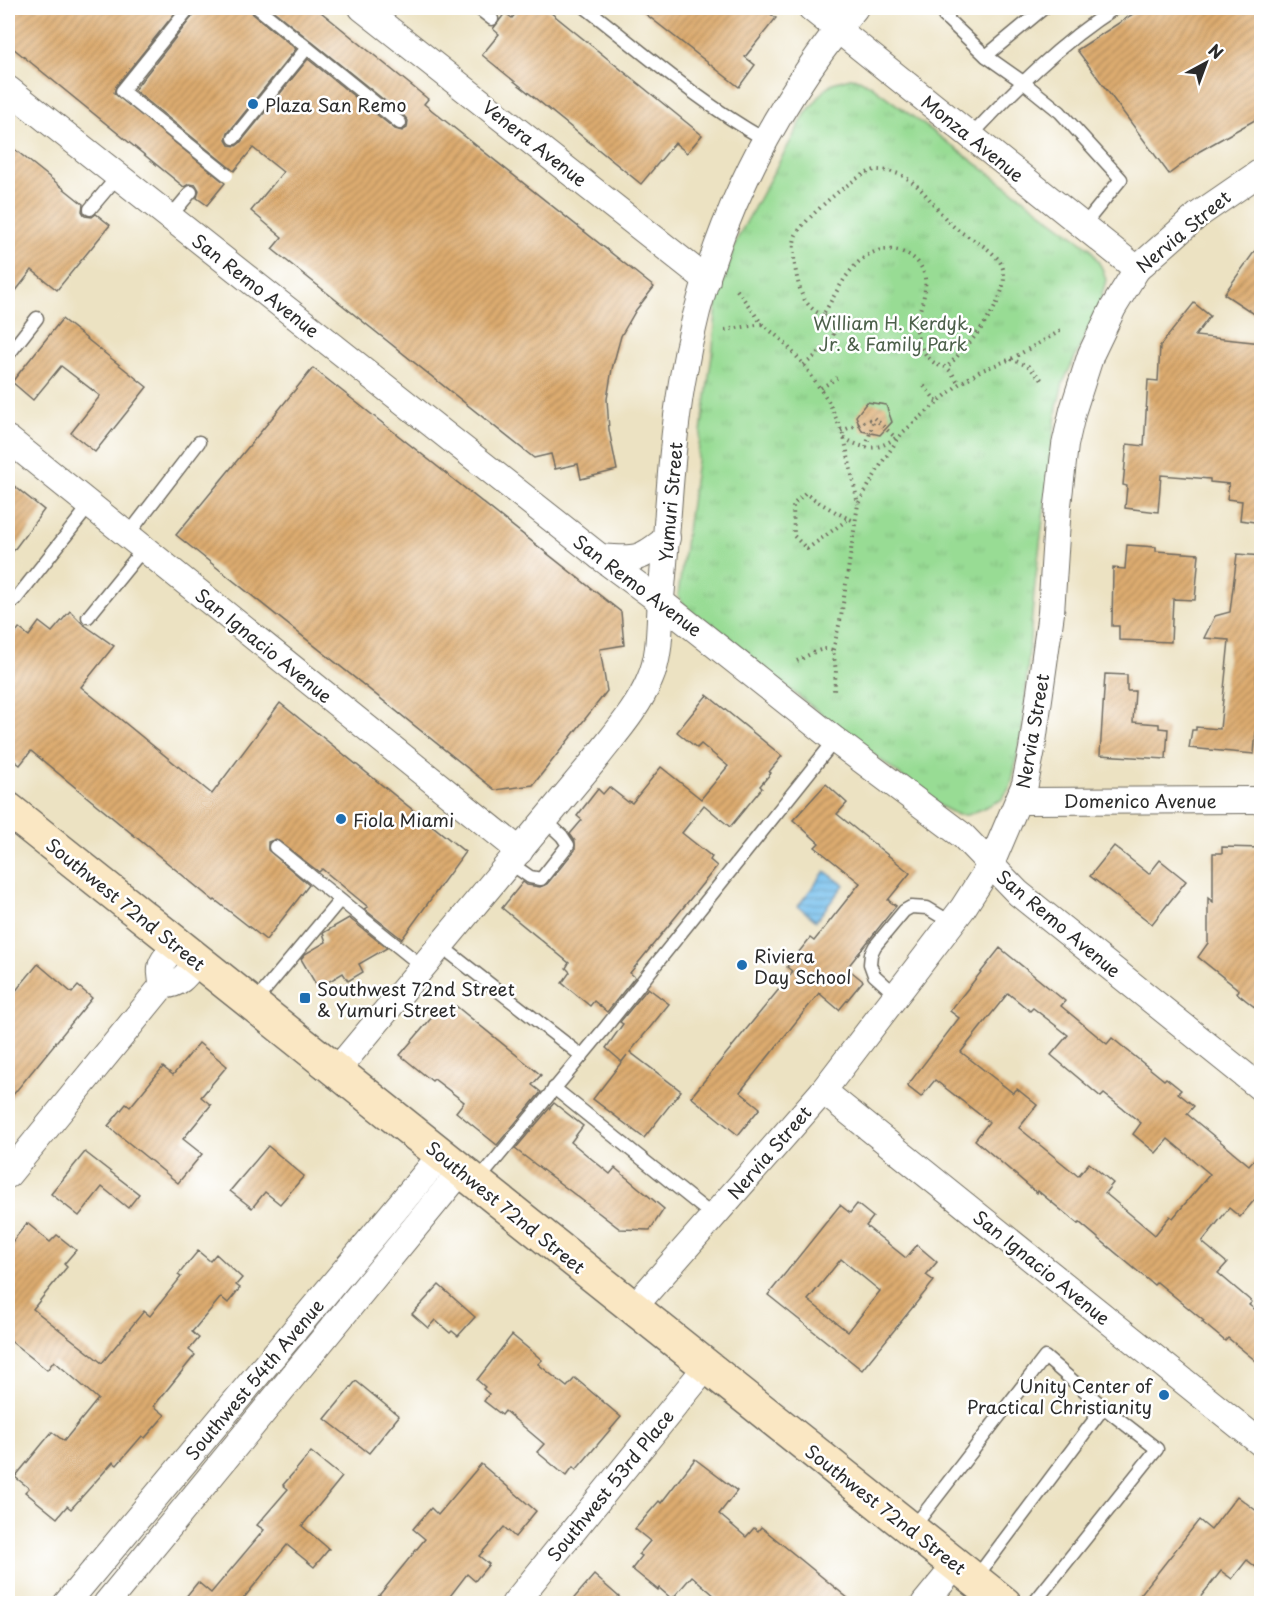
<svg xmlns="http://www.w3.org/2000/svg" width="1269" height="1611" font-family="'Playpen Sans',sans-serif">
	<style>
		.park { fill: url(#park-tufts); stroke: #628460; stroke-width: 1.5 }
		.water { fill: url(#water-rules); stroke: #4e748c; stroke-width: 1.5 }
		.building { fill: url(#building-hatch); fill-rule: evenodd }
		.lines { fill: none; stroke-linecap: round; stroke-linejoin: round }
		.lane-casing { stroke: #6f6b60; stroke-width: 15 }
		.street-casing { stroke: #6f6b60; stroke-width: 28 }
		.secondary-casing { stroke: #6f6b60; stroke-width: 36 }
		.path { stroke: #6f6b60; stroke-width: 4; stroke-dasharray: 1.5 4.5; stroke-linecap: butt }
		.lane { stroke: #fff; stroke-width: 12 }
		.street { stroke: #fff; stroke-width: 26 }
		.secondary { stroke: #fae7c3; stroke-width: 33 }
		.lane-bridge-casing { stroke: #6f6b60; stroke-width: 15; stroke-linecap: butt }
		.lane-bridge { stroke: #fff; stroke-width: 12 }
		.poi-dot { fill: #1f6fb2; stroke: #fff; stroke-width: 2 }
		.labels { text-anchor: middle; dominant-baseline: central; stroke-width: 5; stroke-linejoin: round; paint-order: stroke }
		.poi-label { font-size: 18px; fill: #2b2b2b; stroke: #fff; text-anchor: start }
		.street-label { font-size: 18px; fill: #2b2b2b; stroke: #fff }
		.park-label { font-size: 18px; fill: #4c604a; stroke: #fff }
	</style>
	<defs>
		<pattern id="park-tufts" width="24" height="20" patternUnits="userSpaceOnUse" patternTransform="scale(1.5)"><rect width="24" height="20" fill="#98dc94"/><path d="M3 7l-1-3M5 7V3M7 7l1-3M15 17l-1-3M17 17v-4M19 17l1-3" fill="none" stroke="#83bd80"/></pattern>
		<pattern id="water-rules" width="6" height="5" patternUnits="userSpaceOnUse" patternTransform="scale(1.5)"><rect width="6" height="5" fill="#72beec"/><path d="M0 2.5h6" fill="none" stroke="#5e9bbf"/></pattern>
		<pattern id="building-hatch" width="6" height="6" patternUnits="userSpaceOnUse" patternTransform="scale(1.5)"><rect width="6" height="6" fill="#ddac70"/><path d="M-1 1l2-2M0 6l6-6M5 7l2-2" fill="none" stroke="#b38c5c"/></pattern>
	</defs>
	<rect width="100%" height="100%" fill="#fff"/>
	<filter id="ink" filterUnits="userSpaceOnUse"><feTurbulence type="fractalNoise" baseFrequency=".0167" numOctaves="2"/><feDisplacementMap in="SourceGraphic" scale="12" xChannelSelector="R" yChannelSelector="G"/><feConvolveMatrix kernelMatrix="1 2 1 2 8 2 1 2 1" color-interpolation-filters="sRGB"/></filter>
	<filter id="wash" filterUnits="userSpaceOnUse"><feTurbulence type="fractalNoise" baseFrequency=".008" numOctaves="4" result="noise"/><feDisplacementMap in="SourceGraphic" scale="24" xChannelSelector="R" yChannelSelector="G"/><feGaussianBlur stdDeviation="1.35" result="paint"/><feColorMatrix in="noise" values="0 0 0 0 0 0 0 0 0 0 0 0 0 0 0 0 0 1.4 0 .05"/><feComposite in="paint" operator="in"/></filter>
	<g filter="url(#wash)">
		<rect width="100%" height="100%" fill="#ece2c2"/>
		<polygon class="park" points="850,78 859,79 870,85 1090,248 1102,268 1106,280 1100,304 1063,383 1057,407 1034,592 1022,733 1011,786 1001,800 968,815 958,815 940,806 686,609 678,595 713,347 717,303 736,241 806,113 824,91 833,83"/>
		<polygon class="water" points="825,871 844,885 816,921 798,906"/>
		<g id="blocks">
			<g class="building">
				<polygon points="8,8 179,8 116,86 114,93 225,183 207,205 197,198 199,190 196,185 189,184 184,187 8,44"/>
				<polygon points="197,8 250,8 253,14 296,49 228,133 226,140 229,145 236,146 240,143 308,59 395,129 402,131 407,128 408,121 405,117 270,8 316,8 428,99 424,104 654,287 636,310 621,336 612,369 607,399 609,430 617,470 581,479 578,464 555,469 551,454 534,458 272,249 282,237 251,211 283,172 253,148 234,171 134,90 195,13"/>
				<polygon points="520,8 545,8 702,135 687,153 675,143 641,184 482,55 499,34 493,29 505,13 512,18"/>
				<polygon points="638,8 762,8 776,18 745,57 755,65 739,87"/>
				<polygon points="1142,8 1262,8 1262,116 1200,151 1169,174 1077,50"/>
				<polygon points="8,144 83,204 82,211 85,216 92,217 96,214 110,225 57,290 32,270 8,301"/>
				<polygon points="1262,241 1262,319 1224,294"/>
				<polygon points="1194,303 1210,316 1195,336 1262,343 1262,523 1240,520 1242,501 1227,499 1229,484 1210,482 1210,479 1161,475 1158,512 1125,508 1127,486 1123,485 1127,444 1144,446 1148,380 1158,381 1160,346"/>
				<polygon points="62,319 147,387 95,452 71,433 100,396 61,366 33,400 12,382"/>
				<polygon points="313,368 621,612 624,645 600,649 607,691 533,785 495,790 176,535"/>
				<polygon points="867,402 886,405 892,422 880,435 862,431 856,416"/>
				<polygon points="8,481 44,510 8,558"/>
				<polygon points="1127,545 1156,547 1156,551 1199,554 1195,600 1173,599 1171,642 1119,640 1119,626 1112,626 1113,568 1125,569"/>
				<polygon points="1237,554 1262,556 1262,643 1258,643 1256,687 1260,687 1254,754 1189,748 1192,730 1196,730 1196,727 1220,729 1229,640 1204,638 1215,616 1230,612"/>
				<polygon points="70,611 83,624 114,646 81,687 212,794 280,703 465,852 402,939 364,909 368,907 322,869 319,872 276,839 268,842 268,850 309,885 266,940 215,900 214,901 31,751 20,765 8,756 8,644 19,628 29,636 39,622 52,632"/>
				<polygon points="1105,674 1127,675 1127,691 1135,691 1133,722 1159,724 1159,728 1168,729 1166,759 1100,755"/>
				<polygon points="707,695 782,756 769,772 771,773 760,786 762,788 730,827 704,805 682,833 712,857 710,860 717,866 630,973 635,977 607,1012 594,1001 590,1006 562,983 570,972 566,968 569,963 502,908 523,882 527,885 540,887 547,884 575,850 575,841 570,834 582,820 577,816 598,789 603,794 609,787 628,802 629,801 632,803 661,767 701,799 728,766 701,744 697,748 677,732"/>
				<polygon points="826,784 847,803 837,814 910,873 888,900 896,906 847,968 863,981 839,1010 819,993 740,1092 760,1108 738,1135 691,1097 793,972 787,967 810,938 814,941 860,883 815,847 819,843 793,820"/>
				<polygon points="1114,846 1149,874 1160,860 1186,881 1152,924 1090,876"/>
				<polygon points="1222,847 1262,848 1259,936 1262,938 1262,1013 1237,993 1239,990 1198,957 1208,943 1208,898 1213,902 1213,853 1222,853"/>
				<polygon points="349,918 387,948 359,964 363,972 348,981 343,973 318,988 301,959 305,954 326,942 323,933"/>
				<path d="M1000 948 1065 1001 1061 1006 1107 1044 1112 1038 1164 1080 1166 1078 1181 1090 1178 1093 1194 1106 1187 1114 1249 1165 1262 1150V1191L1240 1217 1229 1208 1202 1242 1227 1263 1218 1273 1252 1302 1249 1305 1262 1315V1366L1228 1338 1225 1341 1202 1322 1204 1321 1157 1282 1154 1285 1080 1223 1078 1224 1038 1191 1037 1193 975 1140 989 1122 935 1080 921 1097 907 1086 959 1018 950 1011ZM1008 993 1030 1011 1033 1008 1068 1035 1051 1055 1101 1097 1104 1094 1141 1123 1133 1134 1156 1153 1168 1139 1210 1174 1173 1218 1170 1216 1155 1235 1105 1193 1113 1183 1089 1163 1078 1176 1019 1128 1037 1105 1017 1089 1013 1093 961 1052Z"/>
				<polygon points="38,964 72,993 78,986 92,998 8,1101 8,1000"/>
				<polygon points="648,988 669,1004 630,1052 681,1091 644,1138 593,1099 627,1055 622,1062 606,1048 623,1024 620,1022"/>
				<polygon points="456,1006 541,1075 532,1085 541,1092 497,1145 456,1112 464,1102 434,1079 432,1081 400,1055 439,1009 448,1017"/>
				<polygon points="199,1043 227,1066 201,1097 211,1105 183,1139 202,1154 178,1183 108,1126 126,1104 130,1107 163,1067 173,1075"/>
				<polygon points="554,1103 583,1126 571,1142 610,1174 615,1168 664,1209 650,1230 620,1229 515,1149"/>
				<polygon points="268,1146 304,1176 280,1204 265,1192 252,1208 230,1191"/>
				<polygon points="85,1152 139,1194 128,1208 102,1187 79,1216 51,1194"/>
				<path d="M857 1204 873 1217 866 1226 906 1258 917 1245 937 1262 926 1275 934 1281 862 1370 768 1295 840 1205 850 1213ZM841 1259 880 1291 848 1332 808 1300Z"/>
				<polygon points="27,1223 50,1242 57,1235 76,1250 64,1264 67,1267 33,1309 102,1363 144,1311 150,1316 181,1277 178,1275 198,1251 210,1261 216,1254 242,1278 236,1285 240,1288 228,1303 221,1297 192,1332 199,1338 189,1350 195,1355 154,1406 165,1415 145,1438 142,1436 117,1465 113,1462 71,1509 67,1506 57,1518 25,1492 29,1488 15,1477 52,1432 64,1441 98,1399 54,1361 47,1370 8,1339 8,1247"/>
				<polygon points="439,1285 475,1317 458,1336 452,1331 450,1333 435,1320 428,1328 412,1314"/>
				<polygon points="512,1335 542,1360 538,1364 567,1387 575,1378 621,1417 576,1470 573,1467 566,1476 537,1452 544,1444 505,1411 502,1415 484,1401 489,1394 483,1389 485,1387 477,1380"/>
				<polygon points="356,1381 399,1416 369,1453 325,1419"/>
				<polygon points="311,1452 342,1477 302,1526 329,1549 314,1567 287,1545 239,1604 180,1604 198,1582 211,1593 264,1530 257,1525 288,1489 283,1485"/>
				<polygon points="695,1459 737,1491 719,1514 746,1537 754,1528 758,1531 761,1527 855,1604 724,1604 692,1576 672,1599 659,1588 658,1590 632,1569 642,1556 639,1554 650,1541 635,1529 659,1501 661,1503"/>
				<polygon points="481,1464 536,1511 515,1537 504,1527 479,1556 489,1564 475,1581 467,1574 444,1604 372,1604 425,1539 413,1529 431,1508 438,1515"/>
				<polygon points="1237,1496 1262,1515 1262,1572 1247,1560 1232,1579 1221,1571 1195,1604 1133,1604 1199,1520 1211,1530"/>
				<polygon points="594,1575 627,1604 569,1604"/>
			</g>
		</g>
	</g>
	<g filter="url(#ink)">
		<use href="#blocks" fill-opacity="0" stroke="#6f6b60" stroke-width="1.5"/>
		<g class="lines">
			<defs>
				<g id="lane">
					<polyline points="258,8 400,123"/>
					<polyline points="478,8 492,19"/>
					<path d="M586 8C644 53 700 103 764 139"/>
					<polyline points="954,8 944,16 986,56 1044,8"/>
					<polyline points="986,56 1023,82 1060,112 1121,179 1083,226"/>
					<path d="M971 136C1015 89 1060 43 1115 8"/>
					<polyline points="234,138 307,48"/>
					<polyline points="90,209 118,176"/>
					<polyline points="170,217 191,192"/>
					<polyline points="8,355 37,318"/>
					<polyline points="127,536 199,442"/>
					<polyline points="15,600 90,505"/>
					<polyline points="88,617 144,548"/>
					<polyline points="275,847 423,967"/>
					<polyline points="510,863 530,877 541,879 568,845 562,836 546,821"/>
					<polyline points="441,946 582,1056"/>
					<polyline points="896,995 874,975 870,964 871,954 875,946 904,911 911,907 927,908 952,923"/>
					<polyline points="254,1003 340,900"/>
					<polyline points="554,1088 713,1216"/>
					<polyline points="477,1182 605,1028 835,740"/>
					<polyline points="912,1529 1045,1357 1107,1410 1157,1449 1033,1604"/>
					<polyline points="975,1579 1104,1407"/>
				</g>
				<g id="street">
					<polyline points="362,8 707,280"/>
					<polyline points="811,8 1137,269"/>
					<polyline points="8,89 600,557 661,602 835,740 963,836 1018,893 1262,1089"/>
					<polyline points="8,439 520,851"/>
					<path d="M600 557C635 560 639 561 667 538"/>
					<polyline points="1019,801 1262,800"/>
					<path d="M163 985C157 963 163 961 176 945"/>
					<path d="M163 985C180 986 187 974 197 961"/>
					<path d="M336 1071 594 761C613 736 638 709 650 679 661 654 659 625 661 598 668 526 670 453 682 382 705 242 766 116 855 8"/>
					<polyline points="823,1091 1262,1444"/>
					<polyline points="8,1175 163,985"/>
					<polyline points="633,1308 823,1091 963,908 991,864 1025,784 1032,749 1051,613 1058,505 1065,445 1073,410 1091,354 1113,308 1137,269 1198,215 1262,171"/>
					<polyline points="66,1604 441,1155"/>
					<polyline points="106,1604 461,1171"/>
					<polyline points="514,1604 707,1366"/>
					<polyline points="924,1604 956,1565"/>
				</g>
				<polyline id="secondary" points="8,809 1005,1604"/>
			</defs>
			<use href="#lane" class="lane-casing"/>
			<use href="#street" class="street-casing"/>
			<use href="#secondary" class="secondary-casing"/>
			<g class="path">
				<polyline points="737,290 762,324 783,341 804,365 829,402 844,437 858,504"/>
				<path d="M823 315C815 312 808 306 803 297 797 284 790 249 796 235 805 218 857 172 876 170 885 170 895 172 903 176 924 187 934 208 951 224 964 237 983 242 995 256 1001 261 1004 269 1004 276 1004 308 968 345 947 367"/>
				<polyline points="725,330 762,324"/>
				<polyline points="1011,359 1028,366 1042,380"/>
				<path d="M804 365C816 355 837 341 835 323L823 315C840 287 860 238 902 252 914 256 923 265 925 278 928 301 911 318 919 342 923 352 930 362 940 366 944 367 945 366 948 369 953 373 956 380 959 384"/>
				<polyline points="924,386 937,402"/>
				<polyline points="821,388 837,378"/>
				<polyline points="874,418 896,438"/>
				<polyline points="841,431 874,418"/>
				<path d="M844 438C867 451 876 451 897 437"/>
				<polyline points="866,447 874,419"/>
				<path d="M847 520 807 549 794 536 793 505 805 493C813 499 846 519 855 521"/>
				<polyline points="833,650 841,617 858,504 883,461 902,433 959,384 980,371 1011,359 1062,330"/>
				<path d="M797 661C808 656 821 646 833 650L836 671 834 691"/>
			</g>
			<use href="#lane" class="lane"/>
			<use href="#street" class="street"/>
			<use href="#secondary" class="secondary"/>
			<defs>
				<polyline id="lane-bridge" points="189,8 122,91 227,175"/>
			</defs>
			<use href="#lane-bridge" class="lane-bridge-casing"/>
			<use href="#lane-bridge" class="lane-bridge"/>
		</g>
	</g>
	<g class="poi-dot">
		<circle cx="253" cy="104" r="6"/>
		<circle cx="341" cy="819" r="6"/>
		<circle cx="742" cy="965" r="6"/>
		<rect x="299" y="992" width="12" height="12" rx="3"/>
		<circle cx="1164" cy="1395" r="6"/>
	</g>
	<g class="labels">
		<g class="poi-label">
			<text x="265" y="104">Plaza San Remo</text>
			<text x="353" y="819">Fiola Miami</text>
			<text x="754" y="955">Riviera<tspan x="754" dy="21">Day School</tspan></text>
			<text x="317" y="988">Southwest 72nd Street<tspan x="317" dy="21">&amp; Yumuri Street</tspan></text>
			<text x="1152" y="1385" text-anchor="end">Unity Center of<tspan x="1152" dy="21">Practical Christianity</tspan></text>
		</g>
		<g class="street-label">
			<text transform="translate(973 138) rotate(39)">Monza Avenue</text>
			<text transform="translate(535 143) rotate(38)">Venera Avenue</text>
			<text transform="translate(1183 231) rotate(-40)">Nervia Street</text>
			<text transform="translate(256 285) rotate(38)">San Remo Avenue</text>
			<text transform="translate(670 502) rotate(-85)">Yumuri Street</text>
			<text transform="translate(638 585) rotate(37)">San Remo Avenue</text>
			<text transform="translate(264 645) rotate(39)">San Ignacio Avenue</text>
			<text transform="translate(1032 731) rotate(-80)">Nervia Street</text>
			<text x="1140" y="800">Domenico Avenue</text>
			<text transform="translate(126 904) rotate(39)">Southwest 72nd Street</text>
			<text transform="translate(1059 923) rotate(40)">San Remo Avenue</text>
			<text transform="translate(769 1152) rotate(-49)">Nervia Street</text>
			<text transform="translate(506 1207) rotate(39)">Southwest 72nd Street</text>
			<text transform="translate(1042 1267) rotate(39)">San Ignacio Avenue</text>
			<text transform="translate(254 1379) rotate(-50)">Southwest 54th Avenue</text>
			<text transform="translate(610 1485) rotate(-51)">Southwest 53rd Place</text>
			<text transform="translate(886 1509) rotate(38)">Southwest 72nd Street</text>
		</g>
		<g class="park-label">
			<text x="893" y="322">William H. Kerdyk,<tspan x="893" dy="21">Jr. &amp; Family Park</tspan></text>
		</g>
	</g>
	<rect width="1269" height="1611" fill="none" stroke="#fff" stroke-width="30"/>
	<g transform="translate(1206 63) rotate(41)" stroke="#ffffff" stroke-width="4.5" paint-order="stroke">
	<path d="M0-4.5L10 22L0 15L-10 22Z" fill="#2b2b2b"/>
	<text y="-9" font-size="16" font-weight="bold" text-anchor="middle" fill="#2b2b2b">N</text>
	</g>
</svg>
